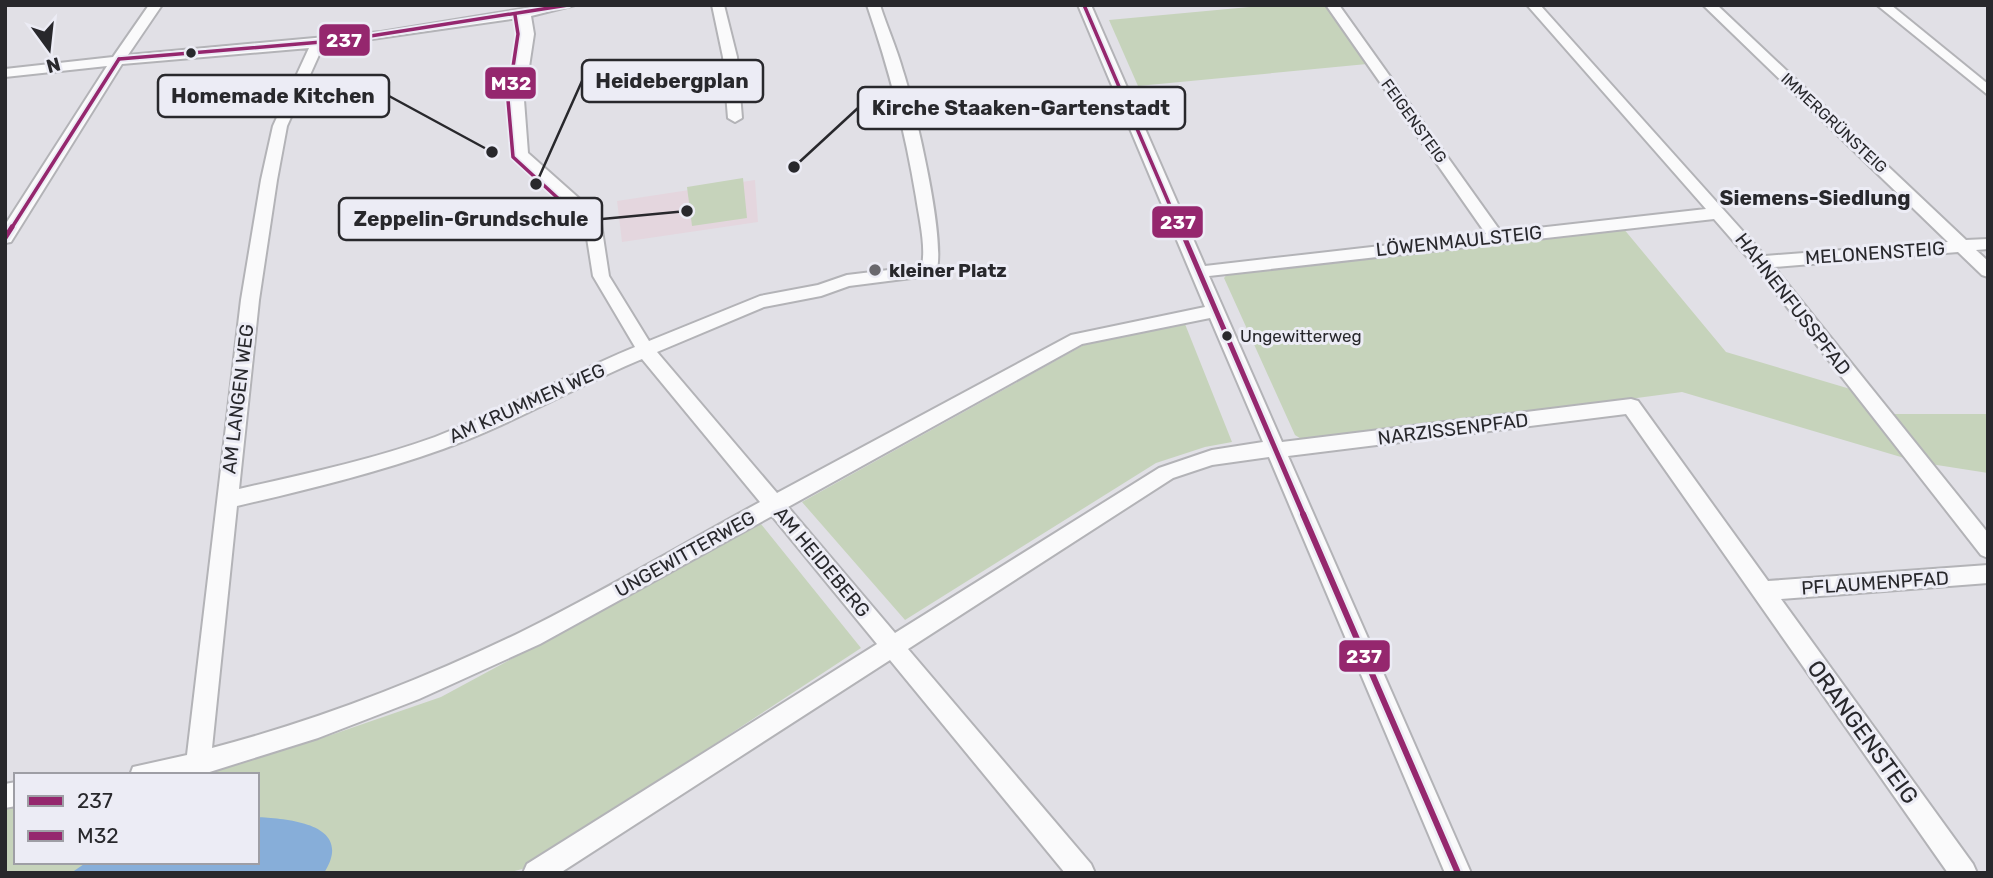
<svg xmlns="http://www.w3.org/2000/svg" width="1993" height="878" font-family="Rubik,sans-serif">
	<style>
		.education { fill: #e4d6de }
		.green { fill: #c6d3bb }
		.water { fill: #87aed9 }
		.lines { fill: none; stroke-linecap: round; stroke-linejoin: round }
		.minor-casing { stroke: #b3b3b7; stroke-width: 4 }
		.minor { fill: #fafafb; fill-rule: evenodd }
		.bus-1-far2-casing { stroke: #ececf5; stroke-width: 7 }
		.bus-1-far1-casing { stroke: #ececf5; stroke-width: 10 }
		.bus-1-casing { stroke: #ececf5; stroke-width: 11 }
		.bus-2-casing { stroke: #ececf5; stroke-width: 7 }
		.bus-1-far2 { stroke: #95276e; stroke-width: 3.5 }
		.bus-1-far1 { stroke: #95276e; stroke-width: 5 }
		.bus-1 { stroke: #95276e; stroke-width: 6 }
		.bus-2 { stroke: #95276e; stroke-width: 3.5 }
		.bus-dot { fill: #28282c; stroke: #ececf5; stroke-width: 2.5 }
		.poi-dot { fill: #69686d; stroke: #ececf5; stroke-width: 2.5 }
		.labels { text-anchor: middle; dominant-baseline: central; stroke-width: 6; stroke-linejoin: round; paint-order: stroke }
		.far-street-label { font-size: 16px; fill: #28282c; stroke: #ececf5 }
		.bus-label { font-size: 17px; fill: #28282c; stroke: #ececf5; text-anchor: start }
		.street-label { font-size: 19px; fill: #28282c; stroke: #ececf5 }
		.poi-label { font-size: 19px; font-weight: bold; fill: #28282c; stroke: #ececf5; text-anchor: start }
		.neighbourhood-label { font-size: 21px; font-weight: bold; fill: #28282c; stroke: #ececf5 }
		.near-street-label { font-size: 23px; fill: #28282c; stroke: #ececf5 }
		.leader { fill: none; stroke: #28282c; stroke-width: 2.5 }
		.callout-dot { fill: #28282c; stroke: #ececf5; stroke-width: 2.5 }
		.callout { fill: #ececf5; stroke: #28282c; stroke-width: 2.5 }
		.callout-label { font-size: 21px; text-anchor: middle; font-weight: bold; fill: #28282c }
		.line-badge { stroke: #ececf5; stroke-width: 2.5 }
		.badge-label { font-size: 19px; text-anchor: middle; font-weight: bold; fill: #fff }
	</style>
	<rect width="100%" height="100%" fill="#e1e0e6"/>
	<polygon class="education" points="755,180 758,222 622,242 617,201"/>
	<g class="green">
		<polygon points="1271,5 1326,5 1367,64 1138,86 1109,20"/>
		<polygon points="743,178 747,218 692,226 687,187"/>
		<polygon points="1623,228 1726,352 1857,391 1911,460 1682,392 1306,442 1295,435 1224,278 1229,272"/>
		<polygon points="1185,324 1232,442 1205,447 1156,463 905,620 802,502 1084,345"/>
		<polygon points="1885,414 1988,414 1988,473 1924,463"/>
		<polygon points="761,524 861,648 526,868 507,873 5,873 5,805 16,803 16,862 257,862 257,775 190,775 331,735 441,697"/>
	</g>
	<path class="water" d="M257 817C290 819 355 824 324 873H71L87 862H257Z"/>
	<g class="lines">
		<defs>
			<g id="minor">
				<path d="M149 5H162L128 55 381 32 547 5H575L531 16 534 34 524 100 528 153 600 217 609 276 649 341 760 296 818 285 847 275 922 266C926 245 919 218 916 197 905 130 889 69 867 5H880C887 27 897 49 903 71 914 104 949 249 935 275L849 286 821 296 764 307 657 352 777 493 1071 335 1205 307 1078 5H1091L1205 266 1486 234 1326 5H1339L1501 232 1706 209 1527 5H1540L1765 256 1948 242 1703 5H1717L1966 240 1988 239V249L1976 250 1988 261V277L1982 275 1958 252 1774 267 1988 533V558L1981 555 1755 266 1714 219 1209 276 1282 442 1631 399 1638 401 1768 581 1988 565V583L1781 599 1973 864 1977 873H1948L1626 414 1288 456 1471 873H1445L1269 457 1212 465 1173 478 908 649 1091 864 1095 873H1065L890 660 560 873H523L527 864 877 644 772 516 540 644 419 699 318 738 200 775H130L133 767 187 755 241 300 261 180 273 126 309 48 122 64 11 242 5 243V225L107 66 5 77V69L113 57ZM518 18 520 34 510 100 513 154 584 219 593 276 635 347C567 375 503 411 435 437 372 460 304 474 239 489L259 300 277 180 287 126 323 46ZM1210 318 1263 442 1212 450 1159 468 895 633 788 507 1082 344ZM642 359 760 502C681 545 602 592 521 632 422 680 318 720 212 748L237 506C306 490 376 473 443 449 512 424 575 387 642 359Z"/>
				<polygon points="712,5 724,5 737,57 742,118 735,122 728,118 723,57"/>
				<polygon points="1877,5 1891,5 1988,84 1988,95"/>
				<polygon points="16,782 16,806 5,808 5,784"/>
			</g>
		</defs>
		<use href="#minor" class="minor-casing"/>
		<use href="#minor" class="minor"/>
		<defs>
			<g id="bus-1-far2">
				<polyline points="1084,5 1180,229"/>
				<polyline points="119,59 345,40 568,5"/>
				<polyline points="11,229 119,59"/>
			</g>
			<g id="bus-1-far1">
				<polyline points="1180,227 1304,516"/>
				<polyline points="5,238 12,227"/>
			</g>
			<polyline id="bus-1" points="1303,514 1458,873"/>
			<polyline id="bus-2" points="515,15 518,34 508,100 513,157 586,224"/>
		</defs>
		<use href="#bus-1-far2" class="bus-1-far2-casing"/>
		<use href="#bus-1-far1" class="bus-1-far1-casing"/>
		<use href="#bus-1" class="bus-1-casing"/>
		<use href="#bus-2" class="bus-2-casing"/>
		<use href="#bus-1-far2" class="bus-1-far2"/>
		<use href="#bus-1-far1" class="bus-1-far1"/>
		<use href="#bus-1" class="bus-1"/>
		<use href="#bus-2" class="bus-2"/>
	</g>
	<g class="bus-dot">
		<circle cx="191" cy="53" r="6"/>
		<circle cx="1227" cy="336" r="6"/>
	</g>
	<circle class="poi-dot" cx="875" cy="270" r="7"/>
	<g class="labels">
		<g class="far-street-label">
			<text transform="translate(1414 121) rotate(54)">FEIGENSTEIG</text>
			<text transform="translate(1834 123) rotate(43)">IMMERGRÜNSTEIG</text>
		</g>
		<g class="bus-label">
			<text x="1240" y="336">Ungewitterweg</text>
		</g>
		<g class="street-label">
			<text transform="translate(1459 241) rotate(-6)">LÖWENMAULSTEIG</text>
			<text transform="translate(1875 253) rotate(-4)">MELONENSTEIG</text>
			<text transform="translate(1793 304) rotate(52)">HAHNENFUSSPFAD</text>
			<text transform="translate(238 399) rotate(-83)">AM LANGEN WEG</text>
			<text transform="translate(527 403) rotate(-24)">AM KRUMMEN WEG</text>
			<text transform="translate(1453 429) rotate(-7)">NARZISSENPFAD</text>
			<text transform="translate(685 554) rotate(-29)">UNGEWITTERWEG</text>
			<text transform="translate(822 562) rotate(50)">AM HEIDEBERG</text>
			<text transform="translate(1875 583) rotate(-4)">PFLAUMENPFAD</text>
		</g>
		<g class="poi-label">
			<text x="889" y="270">kleiner Platz</text>
		</g>
		<g class="neighbourhood-label">
			<text x="1815" y="197">Siemens-Siedlung</text>
		</g>
		<g class="near-street-label">
			<text transform="translate(1863 732) rotate(54)">ORANGENSTEIG</text>
		</g>
	</g>
	<path class="leader" d="M536 184L582 81M492 152L389 96M794 167L858 108M687 211L602 219"/>
	<g class="callout-dot">
		<circle cx="536" cy="184" r="7"/>
		<circle cx="492" cy="152" r="7"/>
		<circle cx="794" cy="167" r="7"/>
		<circle cx="687" cy="211" r="7"/>
	</g>
	<g class="callout">
		<rect x="582" y="60" width="181" height="42" rx="7"/>
		<rect x="158" y="75" width="231" height="42" rx="7"/>
		<rect x="858" y="87" width="327" height="42" rx="7"/>
		<rect x="339" y="198" width="263" height="42" rx="7"/>
	</g>
	<g class="callout-label">
		<text x="672" y="88">Heidebergplan</text>
		<text x="273" y="103">Homemade Kitchen</text>
		<text x="1021" y="115">Kirche Staaken-Gartenstadt</text>
		<text x="471" y="226">Zeppelin-Grundschule</text>
	</g>
	<g class="line-badge">
		<rect x="318" y="23" width="53" height="34" rx="7" fill="#95276e"/>
		<rect x="484" y="66" width="53" height="34" rx="7" fill="#95276e"/>
		<rect x="1151" y="205" width="53" height="34" rx="7" fill="#95276e"/>
		<rect x="1338" y="639" width="53" height="34" rx="7" fill="#95276e"/>
	</g>
	<g class="badge-label">
		<text x="344" y="47">237</text>
		<text x="511" y="90">M32</text>
		<text x="1178" y="229">237</text>
		<text x="1364" y="663">237</text>
	</g>
	<rect width="1993" height="878" fill="none" stroke="#28282c" stroke-width="14"/>
	<rect x="14" y="773" width="245" height="91" fill="#ececf5" stroke="#9e9ea5" stroke-width="2"/>
	<rect x="28" y="796" width="35" height="10" fill="#95276e" stroke="#9e9ea5" stroke-width="2"/>
	<text x="77" y="808" font-size="21" fill="#28282c">237</text>
	<rect x="28" y="831" width="35" height="10" fill="#95276e" stroke="#9e9ea5" stroke-width="2"/>
	<text x="77" y="843" font-size="21" fill="#28282c">M32</text>
	<g transform="translate(49 49) rotate(165)" stroke="#ececf5" stroke-width="5" paint-order="stroke">
	<path d="M0-5L12 26L0 18L-12 26Z" fill="#28282c"/>
	<text y="-10" font-size="19" font-weight="bold" text-anchor="middle" fill="#28282c">N</text>
	</g>
</svg>
